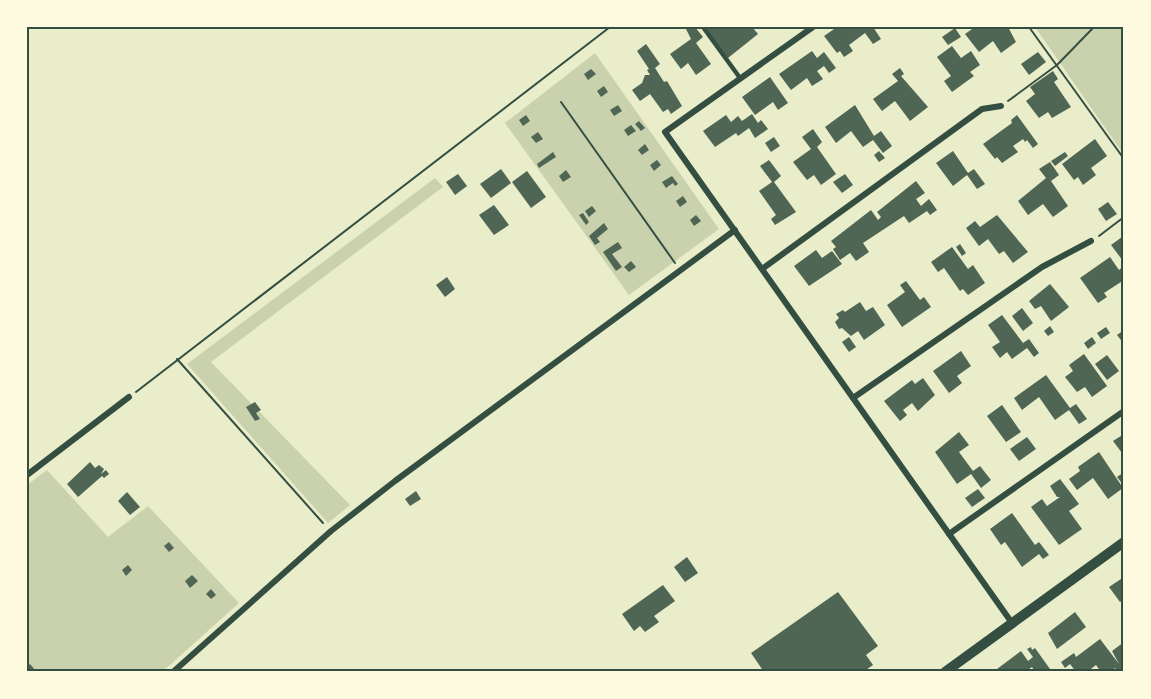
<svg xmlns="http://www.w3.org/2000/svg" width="1151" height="699" font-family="Barlow,sans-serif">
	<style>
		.green { fill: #cad2ad }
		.building { fill: #4f6655 }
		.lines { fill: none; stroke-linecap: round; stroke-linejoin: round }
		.path { stroke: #344e41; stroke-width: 2 }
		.service { stroke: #344e41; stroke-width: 4.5 }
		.minor { stroke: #344e41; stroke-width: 6 }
		.tertiary { stroke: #344e41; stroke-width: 10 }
		.neatline { fill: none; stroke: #344e41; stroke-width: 2 }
	</style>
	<rect width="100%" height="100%" fill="#e9edc9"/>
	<g class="green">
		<polygon points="1035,27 1124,27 1124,155"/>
		<polygon points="595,53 719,229 629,295 505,123"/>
		<polygon points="435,178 443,187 211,362 350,505 328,523 187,364"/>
		<polygon points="47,470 108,537 148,506 239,603 162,672 27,672 27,485"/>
	</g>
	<g class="building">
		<polygon points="685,27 695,27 703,37 696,43 711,64 696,75 688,63 681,69 670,54 691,39"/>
		<polygon points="704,27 752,27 758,34 728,58"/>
		<polygon points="837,27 873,27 881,39 873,44 865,33 849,45 853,51 844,57 840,51 837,53 824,36"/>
		<polygon points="975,27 1008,27 1016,42 1001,53 993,41 979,52 965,34"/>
		<polygon points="955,28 961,37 948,45 942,37"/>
		<polygon points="646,44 660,64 655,68 664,82 667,81 682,106 671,114 668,109 663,112 650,94 640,101 632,90 642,83 645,75 650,75 647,70 649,69 637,51"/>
		<polygon points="952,46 961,58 971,51 980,65 970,72 974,76 952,92 944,81 951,76 937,57"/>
		<polygon points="812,51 817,58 824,52 836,68 829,73 824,66 817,71 823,79 812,86 807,78 791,90 779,74"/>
		<polygon points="1038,52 1046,62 1029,75 1021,64"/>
		<polygon points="900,68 904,74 901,76 928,107 910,121 895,101 882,111 873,99 898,81 892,74"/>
		<polygon points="591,69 596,74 588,80 584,74"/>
		<polygon points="1053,71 1058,79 1054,82 1071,107 1052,118 1048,112 1039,118 1026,101 1035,94 1030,87"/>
		<polygon points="770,77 788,103 778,110 773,102 755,115 742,97"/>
		<polygon points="604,86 608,92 601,97 597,91"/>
		<polygon points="618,105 622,111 614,116 610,110"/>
		<polygon points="855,105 874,136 881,131 892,146 883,153 873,140 863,147 851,131 836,143 825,127"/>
		<polygon points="752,114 758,123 761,120 768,129 755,138 749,128 738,136 736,133 715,147 703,131 726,115 731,122 738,116 742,121"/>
		<polygon points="526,115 530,121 523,126 519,120"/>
		<polygon points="1017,115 1038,144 1033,148 1027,140 1025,142 1023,139 1013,146 1018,152 1002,163 997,157 995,159 983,144 1012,123 1011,120"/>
		<polygon points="639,121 645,128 641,131 635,124"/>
		<polygon points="631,125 636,131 628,136 624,130"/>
		<polygon points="813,129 822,142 817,147 836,174 821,185 814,175 807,180 793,162 811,149 802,137"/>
		<polygon points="538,132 543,139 536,143 531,137"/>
		<polygon points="774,137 780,146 771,152 765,143"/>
		<polygon points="1095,139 1107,156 1091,168 1096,175 1083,185 1078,177 1074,180 1062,164"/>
		<polygon points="645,144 649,150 642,155 638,150"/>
		<polygon points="879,151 885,158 879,162 874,155"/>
		<polygon points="953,151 968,173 974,169 985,184 977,189 967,175 953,186 936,163"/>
		<polygon points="553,152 556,157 539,168 537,164"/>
		<polygon points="1065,152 1068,156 1055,166 1051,161"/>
		<polygon points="657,160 661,165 654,171 650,165"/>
		<polygon points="769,160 781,176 774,182 796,212 775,225 771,219 776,215 759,191 772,182 760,166"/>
		<polygon points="1050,162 1059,175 1051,181 1068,206 1053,217 1043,204 1028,215 1018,201 1046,178 1039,169"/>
		<polygon points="501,169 511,183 491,198 480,184"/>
		<polygon points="566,170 571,177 563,182 559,176"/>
		<polygon points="527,171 546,197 531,208 512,182"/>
		<polygon points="458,174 467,186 455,195 446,182"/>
		<polygon points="845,174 853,185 842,193 833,182"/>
		<polygon points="672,176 678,184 675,186 673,183 666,188 662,182"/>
		<polygon points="916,181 925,193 916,199 921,206 929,199 937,210 930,215 927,211 909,223 904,216 863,243 869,252 856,261 850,253 840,260 833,249 836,247 831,241 871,210 878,220 881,217 877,212"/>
		<polygon points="683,196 687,202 680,207 676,201"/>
		<polygon points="1108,202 1117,214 1106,221 1098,209"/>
		<polygon points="494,205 509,225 494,235 479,215"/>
		<polygon points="592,206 596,211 589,217 585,211"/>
		<polygon points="583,213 589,222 586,225 579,215"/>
		<polygon points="696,215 701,221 694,226 690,220"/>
		<polygon points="997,215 1028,252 1013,263 1004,251 999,254 988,239 979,246 966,228 975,221 980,227"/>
		<polygon points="604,223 608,229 597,238 600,242 595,245 589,236"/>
		<polygon points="1122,237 1124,240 1123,261 1111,245"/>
		<polygon points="618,242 622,248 612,254 622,267 616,271 603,252"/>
		<polygon points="960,244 966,253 962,256 956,247"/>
		<polygon points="952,247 968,269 973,265 985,283 968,295 963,289 960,291 944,268 938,272 931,262"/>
		<polygon points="816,250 822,258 832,251 842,264 809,286 794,266"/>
		<polygon points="1110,257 1119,270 1124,266 1124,280 1104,293 1107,297 1098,303 1080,278"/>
		<polygon points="631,261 636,267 629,272 624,267"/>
		<polygon points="447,277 455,289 445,297 436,285"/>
		<polygon points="906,281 920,300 924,297 931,307 902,327 887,305 905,292 900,285"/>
		<polygon points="1050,284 1069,307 1051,321 1041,306 1035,309 1029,301"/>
		<polygon points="860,302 866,311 873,307 885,325 864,340 858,331 851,336 842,328 839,329 835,322 839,318 836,314 843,310 845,312"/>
		<polygon points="1022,308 1033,323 1023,331 1012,316"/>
		<polygon points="1002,315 1023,343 1029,339 1039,353 1034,357 1027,348 1012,359 1007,352 1000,358 992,347 1000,342 988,325"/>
		<polygon points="1050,326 1054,332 1048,336 1044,331"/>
		<polygon points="1106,327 1110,333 1101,339 1097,333"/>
		<polygon points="1124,330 1124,344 1117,335"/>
		<polygon points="849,337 856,347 849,352 842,342"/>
		<polygon points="1092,337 1096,343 1088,349 1084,343"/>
		<polygon points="961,351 971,366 957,376 962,383 949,393 933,371"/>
		<polygon points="1084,354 1107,386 1092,397 1085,387 1077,392 1065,377 1073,371 1069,365"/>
		<polygon points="1107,355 1119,371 1107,380 1095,364"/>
		<polygon points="1046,375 1070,408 1076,404 1087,419 1079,424 1069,410 1055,420 1039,397 1022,410 1014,398"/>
		<polygon points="923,378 935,395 918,411 912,403 903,410 907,415 900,421 884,401 912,380 915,384"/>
		<polygon points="255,402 261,410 256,413 260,419 255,421 246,407"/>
		<polygon points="1002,405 1021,432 1006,442 987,416"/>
		<polygon points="959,432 969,445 959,452 973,471 980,466 991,480 981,488 971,474 957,484 935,452"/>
		<polygon points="1124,434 1124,451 1122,453 1113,441"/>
		<polygon points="1027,437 1036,449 1019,461 1010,449"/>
		<polygon points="1099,452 1123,488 1108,499 1093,478 1077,490 1069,479 1080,471 1078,467"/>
		<polygon points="90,462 95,468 99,465 104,469 101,474 106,470 109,474 104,478 102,476 78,497 67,484"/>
		<polygon points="1124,472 1124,486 1117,477"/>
		<polygon points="1060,479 1079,504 1069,511 1082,529 1059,545 1031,507 1042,499 1047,506 1060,497 1057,497 1050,486"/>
		<polygon points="978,489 985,498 972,507 965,498"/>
		<polygon points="416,491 421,499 410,506 405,499"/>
		<polygon points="127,492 140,507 130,515 118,501"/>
		<polygon points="1012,513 1035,545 1039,542 1049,555 1043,559 1039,554 1022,567 1005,542 1001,545 990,529"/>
		<polygon points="169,542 174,548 169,552 164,546"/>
		<polygon points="687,557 698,573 685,582 674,567"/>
		<polygon points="128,565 132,570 126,576 122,570"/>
		<polygon points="192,575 198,581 190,588 185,581"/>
		<polygon points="1124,577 1124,599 1120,602 1109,587"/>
		<polygon points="663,585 675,601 654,616 659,622 645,632 640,626 634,631 622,614"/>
		<polygon points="211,589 216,595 211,599 206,594"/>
		<polygon points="838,592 878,646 866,655 873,665 863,672 764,672 751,653"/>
		<polygon points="1075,612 1086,627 1057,649 1048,633"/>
		<polygon points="1100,639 1119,664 1112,651 1124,642 1124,672 1118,672 1115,668 1110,672 1101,672 1096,665 1087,672 1076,672 1070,664 1065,668 1061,662 1074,653 1076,657"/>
		<polygon points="1031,647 1032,650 1035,648 1050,669 1046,672 1035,672 1032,667 1025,672 993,672 1021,651 1028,661 1033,657 1027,649"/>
		<polygon points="30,664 35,670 27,672 27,667"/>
	</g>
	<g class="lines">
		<g class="path">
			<polyline points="1029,27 1124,159"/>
			<polyline points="1008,101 1057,65 1094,27"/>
			<polyline points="561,102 675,263"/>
			<polyline points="1099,236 1124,217"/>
			<polyline points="177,359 323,523"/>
			<polyline points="136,392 610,27"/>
		</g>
		<polyline class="service" points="703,27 740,78"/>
		<g class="minor">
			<polyline points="813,27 665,132 1012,623"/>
			<polyline points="762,269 982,109 1001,106"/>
			<polyline points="853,398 1042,267 1091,241"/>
			<polyline points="27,475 129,397"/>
			<polyline points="949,534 1124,411"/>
			<polyline points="173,672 331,531 395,481 735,230"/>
		</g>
		<polyline class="tertiary" points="945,672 1124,542"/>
	</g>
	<rect width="1151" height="699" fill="none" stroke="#fefae0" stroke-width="57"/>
	<rect x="28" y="28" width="1094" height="642" class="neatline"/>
</svg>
